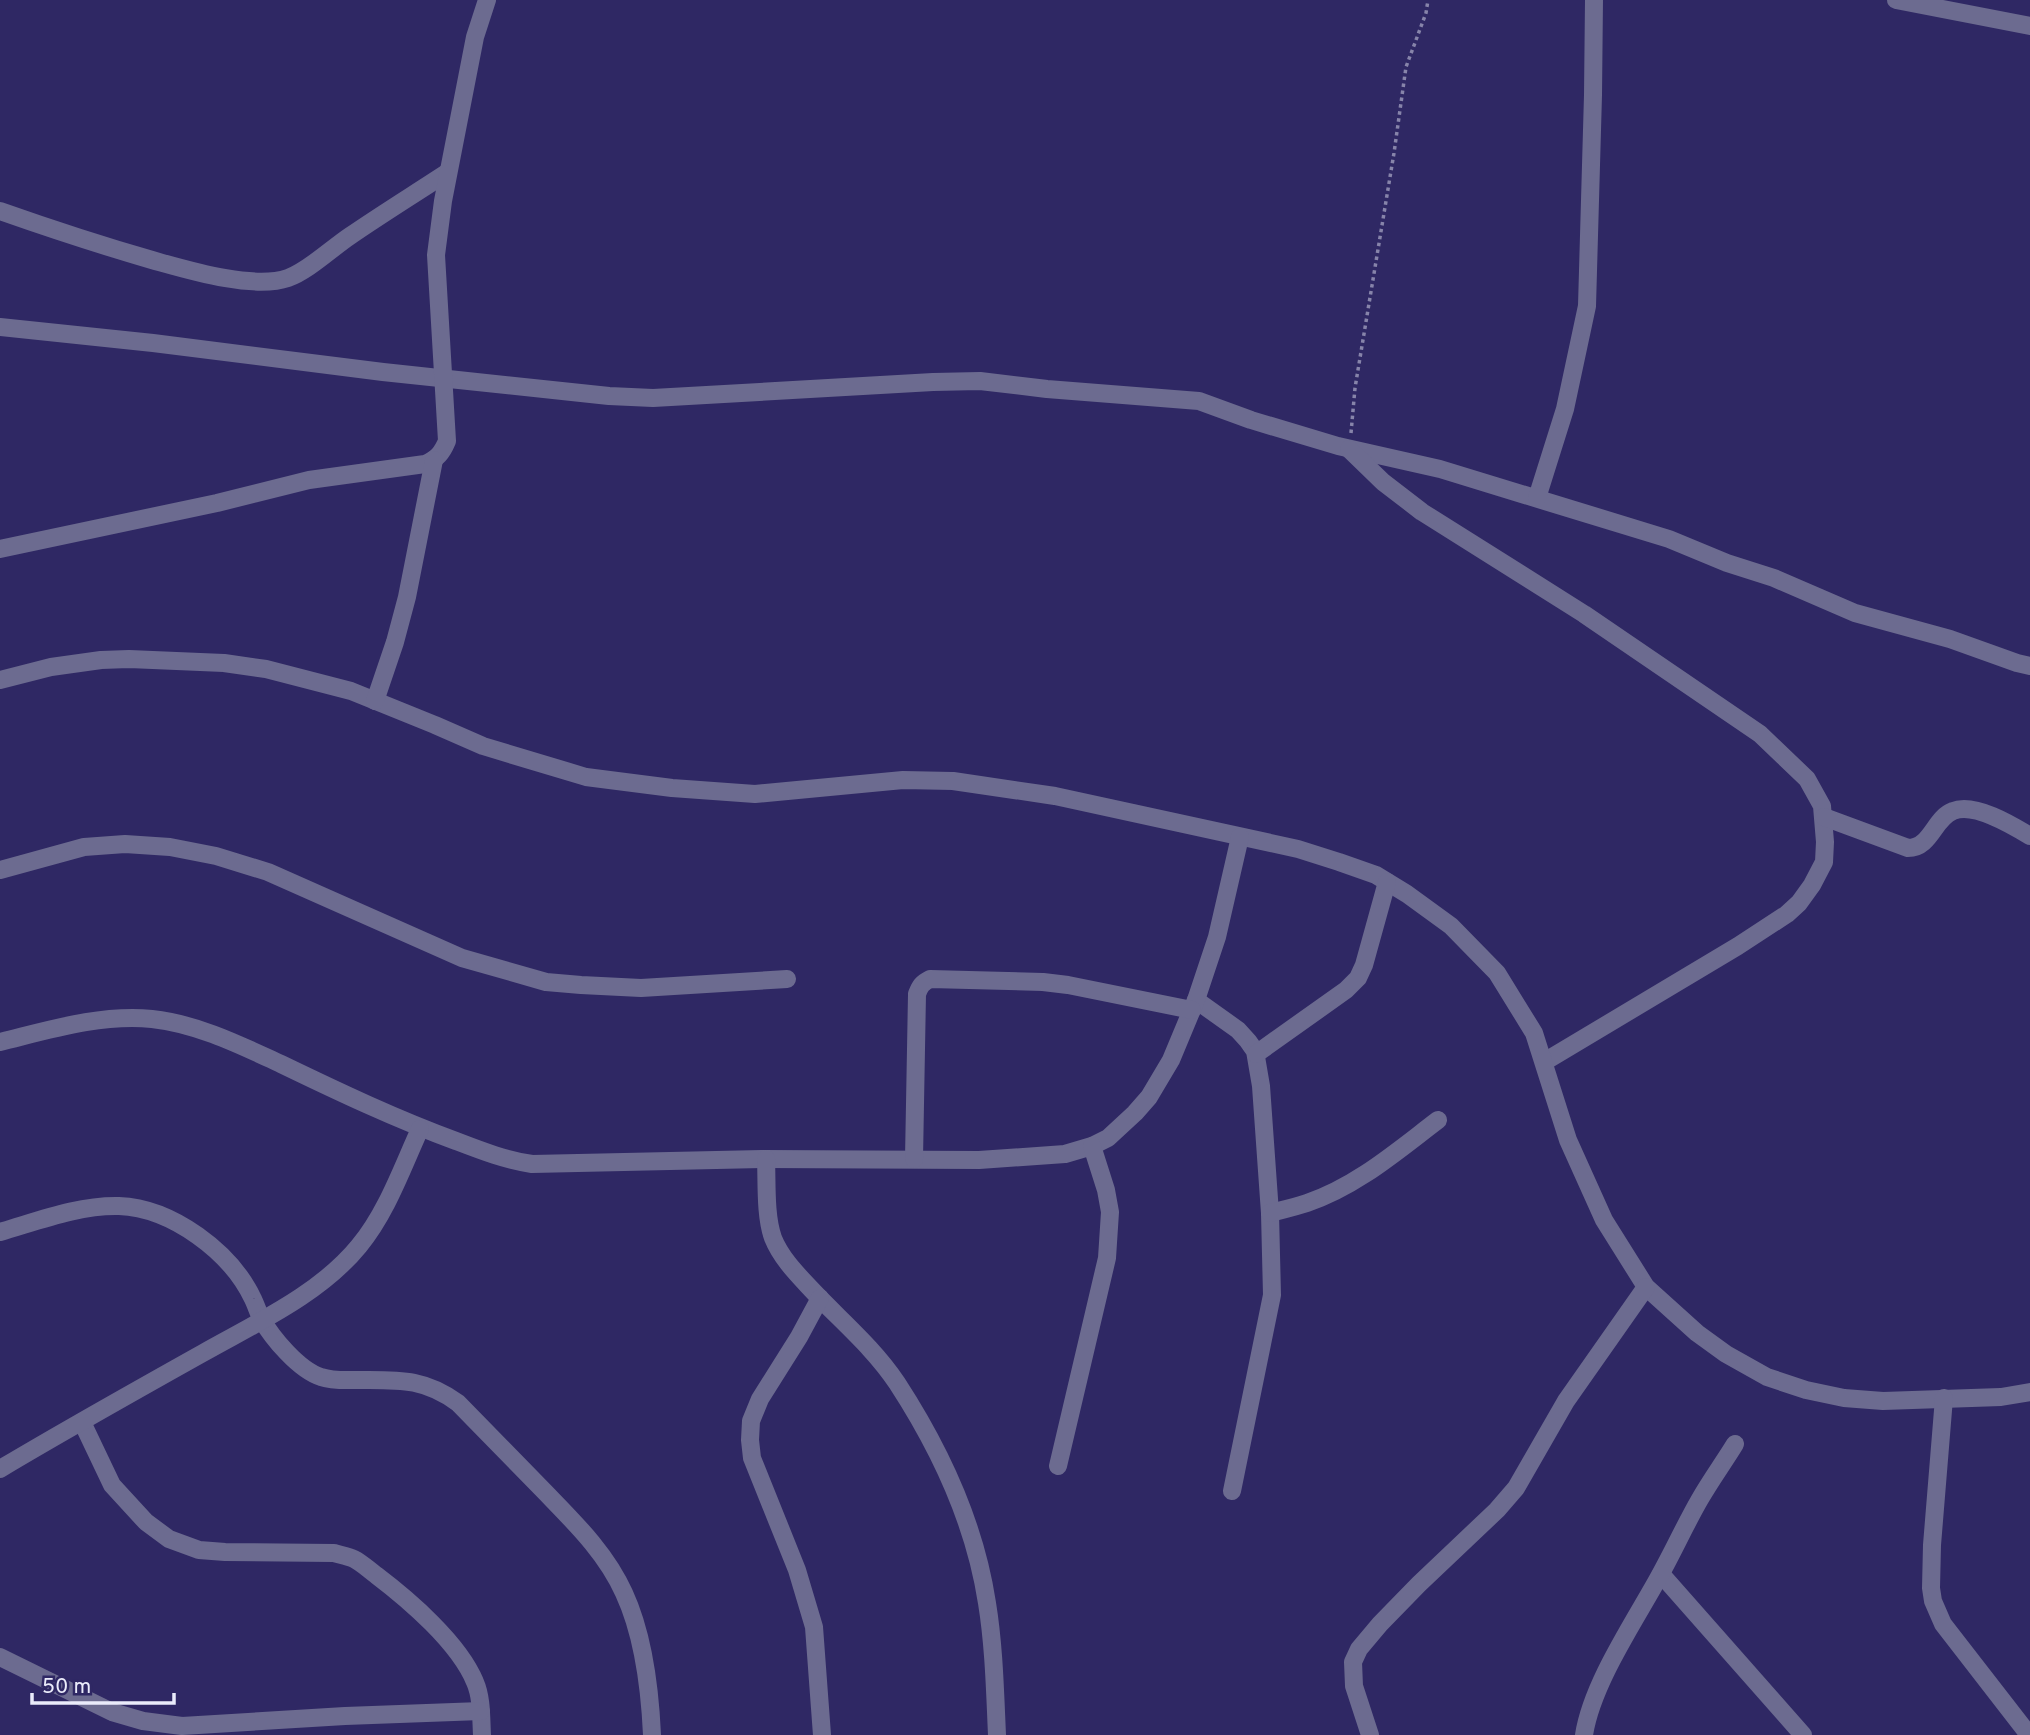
<svg xmlns="http://www.w3.org/2000/svg" width="2030" height="1735" font-family="Overpass,sans-serif">
	<style>
		.lines { fill: none; stroke-linecap: round; stroke-linejoin: round }
		.path { stroke: #8784aa; stroke-width: 3.5; stroke-dasharray: 3.5 3.5; stroke-linecap: butt }
		.minor { stroke: #6c6b90; stroke-width: 18 }
	</style>
	<rect width="100%" height="100%" fill="#2f2864"/>
	<g class="lines">
		<polyline class="path" points="1351,433 1355,388 1394,153 1406,67 1426,13 1428,0"/>
		<g class="minor">
			<polyline points="1896,0 2030,26"/>
			<path d="M0 211C51 229 100 245 152 260 188 270 253 290 288 278 308 271 332 248 350 236 382 214 416 193 448 172"/>
			<polyline points="0,327 153,343 383,372 609,396 653,398 933,382 980,381 1047,389 1199,401 1251,420 1338,446 1440,469 1669,539 1727,563 1774,578 1855,613 1950,639 2017,663 2030,666"/>
			<polyline points="1349,449 1383,482 1422,512 1584,614 1760,734 1807,779 1822,806 1825,842 1824,862 1812,885 1799,903 1787,914 1738,946 1544,1062"/>
			<polyline points="1537,498 1565,409 1587,306 1593,95 1594,0"/>
			<path d="M0 549 217 503 309 480 425 464C437 459 442 453 447 441L436 255 443 201 475 37 487 0"/>
			<polyline points="0,680 51,667 101,660 129,659 224,663 266,669 351,691 435,725 483,746 586,777 672,788 755,794 903,780 953,781 1055,796 1298,849 1339,862 1376,875 1407,894 1451,926 1497,973 1534,1033 1568,1140 1604,1220 1646,1287 1697,1333 1726,1354 1767,1377 1806,1390 1844,1398 1883,1401 2001,1397 2030,1392"/>
			<polyline points="375,701 395,642 407,597 434,460"/>
			<path d="M1824 817 1908 848C1931 848 1934 818 1953 811 1974 802 2012 825 2030 836"/>
			<polyline points="0,870 84,847 125,844 170,847 216,856 268,872 462,958 546,982 581,985 641,988 787,979"/>
			<polyline points="1196,1000 1238,1030 1248,1041 1255,1051 1261,1086 1270,1213 1272,1295 1232,1491"/>
			<path d="M0 1042C49 1030 100 1014 152 1019 198 1024 240 1045 281 1064 339 1092 396 1119 456 1141 482 1151 505 1160 532 1164L762 1159 979 1160 1065 1154 1092 1146 1108 1138 1135 1113 1149 1097 1171 1060 1196 1000 1217 937 1240 837"/>
			<polyline points="1256,1054 1346,990 1358,978 1364,965 1387,882"/>
			<path d="M766 1159C767 1182 765 1216 773 1238 781 1258 797 1274 811 1289 840 1320 873 1347 897 1383 940 1449 975 1524 987 1603 994 1646 995 1691 997 1735"/>
			<path d="M914 1159 917 994C920 986 922 983 930 979L1043 982 1068 985 1192 1010"/>
			<path d="M1270 1213C1282 1210 1295 1207 1307 1203 1357 1186 1397 1151 1438 1120"/>
			<path d="M0 1232C38 1221 79 1205 119 1206 172 1208 231 1252 253 1299 256 1305 258 1312 261 1318 272 1338 299 1370 321 1377 332 1381 346 1380 358 1380 399 1380 424 1378 458 1403 487 1433 516 1462 545 1492 575 1523 606 1553 624 1593 643 1634 650 1690 652 1735"/>
			<polyline points="820,1298 799,1337 760,1399 751,1421 750,1440 752,1458 797,1570 814,1627 822,1735"/>
			<polyline points="1944,1398 1932,1545 1931,1588 1933,1601 1943,1624 2029,1735"/>
			<path d="M82 1422 112 1485 146 1522 169 1539 199 1550 225 1552 334 1553C341 1555 348 1556 354 1559 362 1563 369 1570 376 1575 409 1600 459 1643 475 1682 482 1698 481 1718 482 1735"/>
			<polyline points="1058,1466 1107,1258 1110,1212 1106,1190 1092,1146"/>
			<path d="M0 1469C67 1429 135 1391 203 1353 256 1323 320 1294 359 1246 387 1212 402 1168 420 1129"/>
			<polyline points="1661,1574 1803,1735"/>
			<polyline points="0,1657 112,1712 143,1721 182,1726 345,1716 481,1711"/>
			<polyline points="1370,1735 1354,1686 1353,1662 1359,1649 1380,1624 1419,1584 1497,1510 1516,1488 1566,1401 1646,1287"/>
			<path d="M1584 1735C1592 1683 1635 1621 1660 1575 1674 1550 1686 1523 1700 1499 1711 1480 1724 1462 1735 1444"/>
		</g>
	</g>
	<path d="M32 1693v10h142v-10" fill="none" stroke="#eaebfa" stroke-width="3.5"/>
	<text x="42" y="1693" font-size="21" fill="#eaebfa" stroke="#2f2864" stroke-width="5" paint-order="stroke">50 m</text>
</svg>
